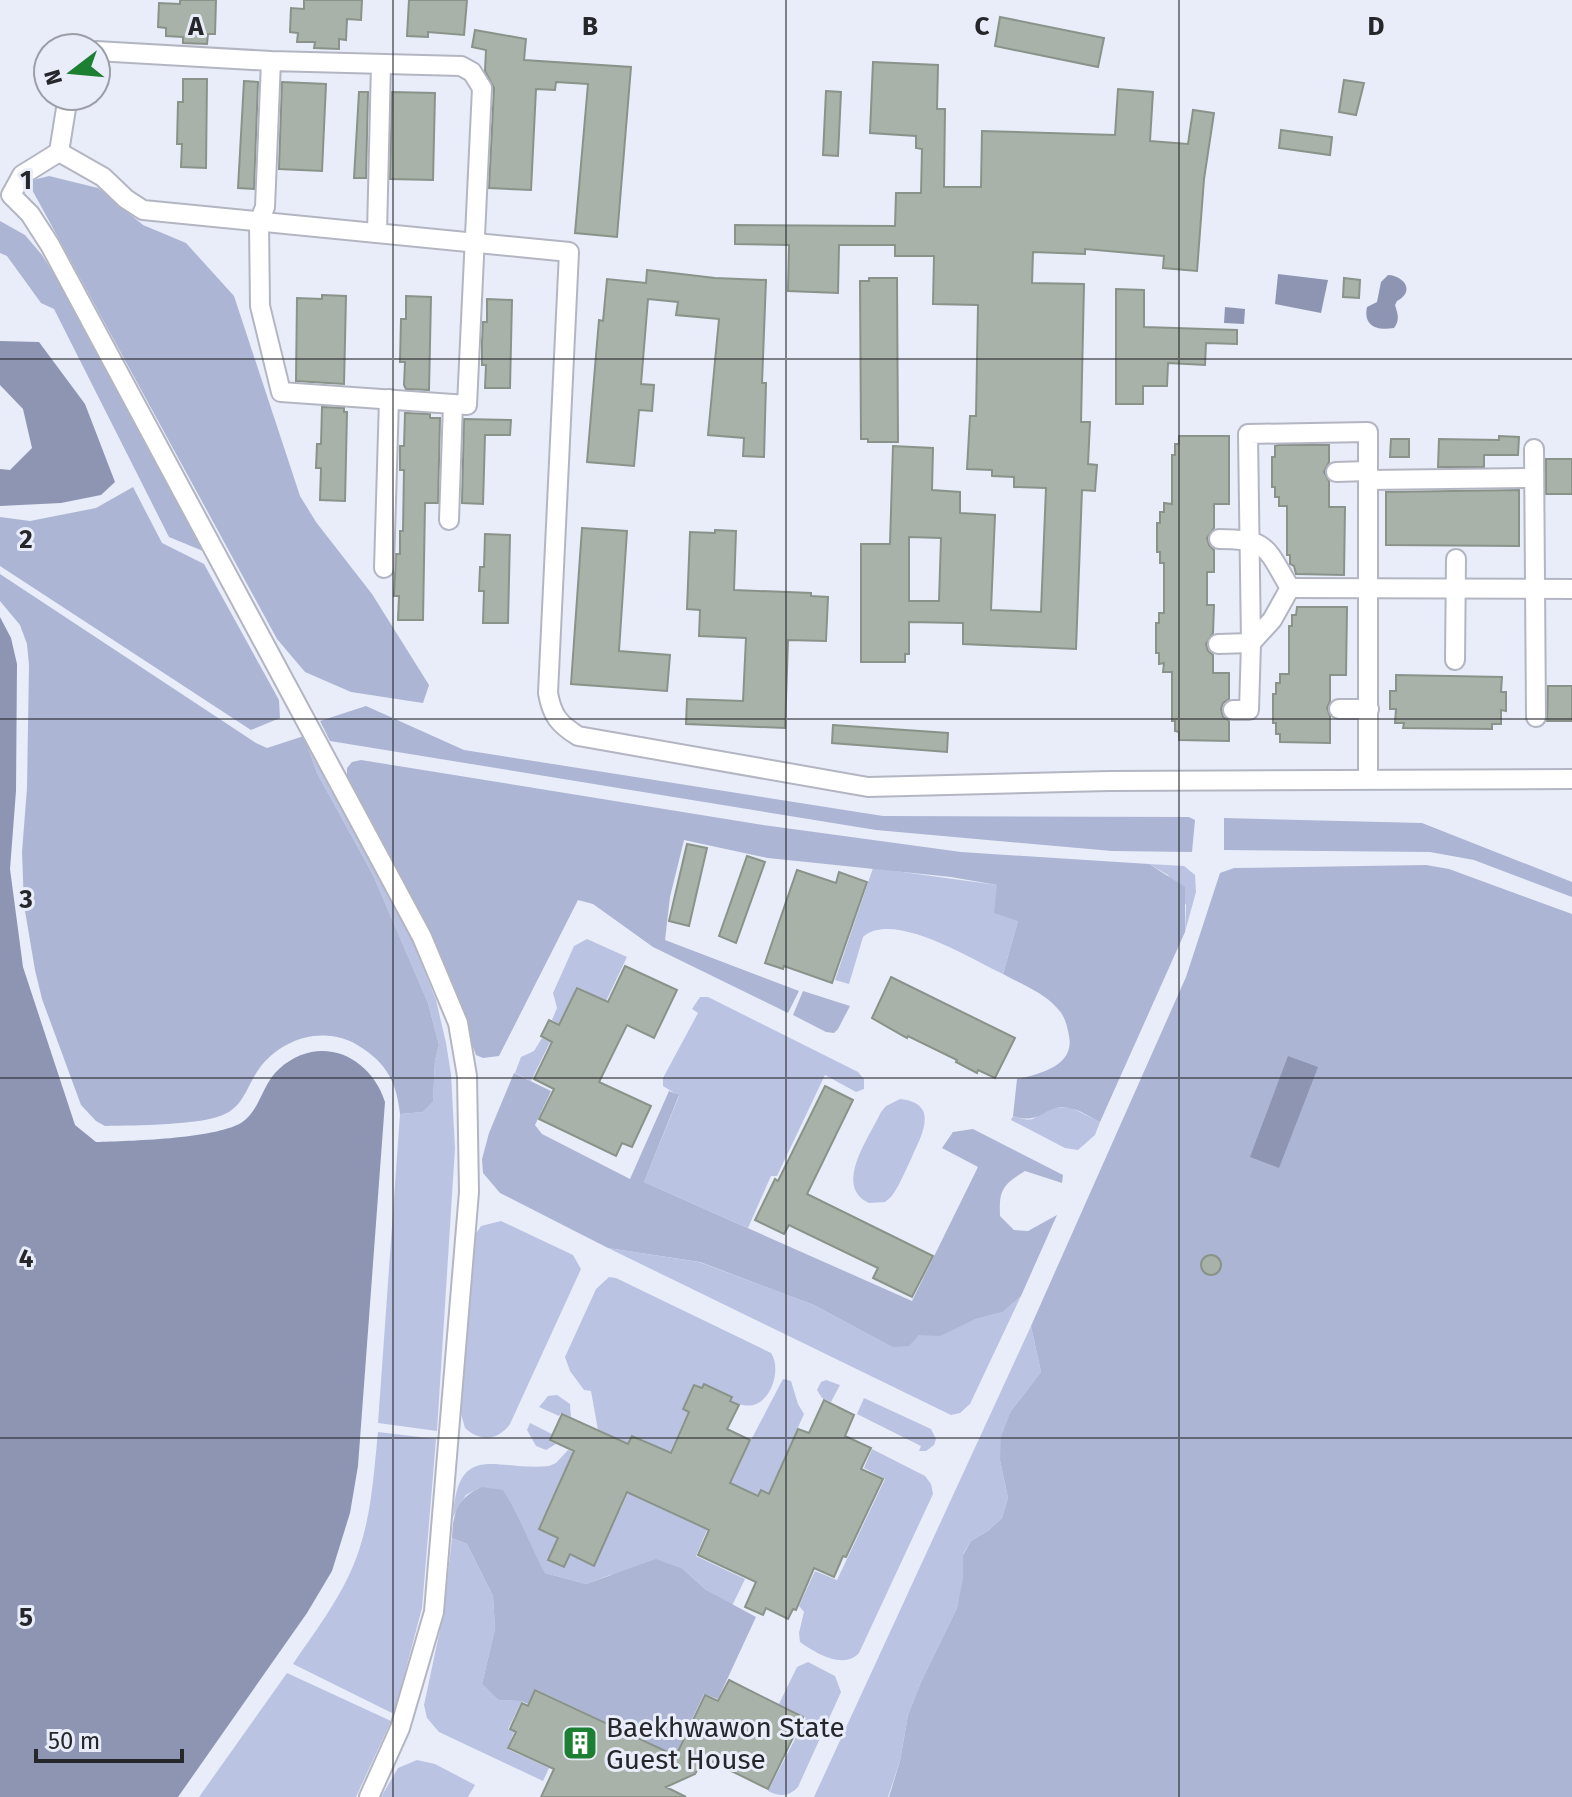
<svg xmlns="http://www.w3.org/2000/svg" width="1572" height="1797" font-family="'Fira Sans',sans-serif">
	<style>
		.green { fill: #bbc3e2 }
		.forest { fill: #acb5d3 }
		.water { fill: #8d95b3 }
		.building { fill: #a8b2a9; stroke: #89938a; stroke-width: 2; fill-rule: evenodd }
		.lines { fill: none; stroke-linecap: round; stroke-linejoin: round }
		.minor-casing { stroke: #b3b6c2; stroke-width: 22 }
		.minor { stroke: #fff; stroke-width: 18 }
		.grid { fill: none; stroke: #26272b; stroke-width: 2; stroke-opacity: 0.55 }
		.labels { text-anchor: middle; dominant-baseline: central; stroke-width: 6; stroke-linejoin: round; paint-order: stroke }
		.poi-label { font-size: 28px; fill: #26272b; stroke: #e9edf9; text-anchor: start }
		.grid-label { font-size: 26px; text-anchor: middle; font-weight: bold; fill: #26272b; stroke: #e9edf9; stroke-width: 6; stroke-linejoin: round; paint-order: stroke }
	</style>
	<rect width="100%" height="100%" fill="#e9edf9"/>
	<g class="green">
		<polygon points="304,736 406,924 436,1000 446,1043 451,1074 455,1148 437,1431 378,1423 400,1114 423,1112 433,1102 435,1060 439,1045 428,1003 373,875 317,773"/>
		<polygon points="1149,864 1184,866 1195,875 1196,892 1185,932 1186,905 1168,875"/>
		<path d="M873 868 997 885 1018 921 1003 974C971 959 893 910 863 937L849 984 835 980Z"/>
		<polygon points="587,939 627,957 606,1001 577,987 559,1024 552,1020 557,1008 553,993 574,946"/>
		<polygon points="700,997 708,997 858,1072 864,1079 864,1089 856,1092 825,1075 777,1176 771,1176 748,1228 644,1182 679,1096 663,1086 663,1078 698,1013 692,1009"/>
		<polygon points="542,1038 550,1042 531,1081 515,1073 521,1057 534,1051"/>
		<path d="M900 1099C940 1103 922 1135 912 1157 905 1171 900 1185 891 1197L885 1202 869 1203C833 1186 869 1138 881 1112L886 1106Z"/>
		<path d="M1070 1107 1100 1122 1095 1135 1078 1150 1065 1148 1011 1120 1013 1116C1039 1124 1030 1117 1049 1109 1054 1107 1064 1108 1070 1107Z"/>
		<path d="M501 1221 573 1255 581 1269 510 1424C498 1441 480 1442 465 1428L460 1410 473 1238 481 1226Z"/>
		<polygon points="608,1248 699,1262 814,1305 892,1347 919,1335 940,1335 976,1319 1003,1312 1021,1296 970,1404 960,1413 951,1415"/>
		<path d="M609 1277 616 1278 771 1353C783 1371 769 1411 743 1405 739 1405 735 1402 731 1400L732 1396 704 1383 702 1387 694 1384 682 1409 688 1412 668 1457 648 1448 650 1443 632 1435 628 1443 598 1430 591 1391 584 1390 570 1371 565 1357 596 1289Z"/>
		<polygon points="1031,1326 1041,1372 1011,1411 1000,1460 1008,1498 1002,1518 988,1531 971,1541 963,1554 964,1578 957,1608 921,1682 908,1715 900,1761 888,1797 814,1797"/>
		<polygon points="783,1379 791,1381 798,1404 804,1414 779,1470 813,1486 798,1507 761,1490 758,1495 731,1483 751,1440"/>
		<polygon points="826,1380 840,1385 831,1402 822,1398 817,1390 821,1382"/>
		<polygon points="557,1395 570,1404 571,1417 561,1413 559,1416 539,1407 548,1396"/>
		<polygon points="864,1398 931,1429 936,1439 934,1445 926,1451 919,1451 921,1446 857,1414"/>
		<polygon points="530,1423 552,1434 549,1441 556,1444 546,1450 536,1446 527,1430"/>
		<path d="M378 1432 436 1439 422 1608 394 1714 293 1664C318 1627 347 1590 360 1547 372 1510 374 1470 378 1432Z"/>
		<path d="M872 1449 925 1476 931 1484 933 1494 859 1653C844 1670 815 1653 800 1642L799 1633 804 1612 799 1606 815 1571 837 1580 885 1479 864 1468Z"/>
		<path d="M568 1450 573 1452 538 1529 558 1539 548 1561 564 1568 570 1555 594 1566 635 1478 647 1502 707 1530 696 1556 745 1579 732 1606 706 1590 683 1569 610 1575 586 1584 545 1573 532 1550 481 1487 466 1495 453 1517C458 1439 497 1472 549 1466L556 1463Z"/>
		<polygon points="452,1538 467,1544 493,1596 495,1629 482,1684 498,1700 522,1701 508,1729 514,1732 507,1749 549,1768 543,1781 439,1732 427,1718 424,1705 444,1611"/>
		<path d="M808 1662 835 1676 841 1692 798 1787C788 1797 780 1797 768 1791L806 1718 779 1704 797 1667Z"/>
		<polygon points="287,1673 391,1721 356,1797 199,1797"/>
		<polygon points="417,1760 435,1764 475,1785 468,1797 381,1797 398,1768"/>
	</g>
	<g class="forest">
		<polygon points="49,176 98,188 143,225 186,243 234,296 300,496 316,522 372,594 429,685 423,703 351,692 305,672 277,639 30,186 33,180"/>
		<polygon points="0,221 25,235 42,255 74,306 203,551 169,537 54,309 41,303 7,256 0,253"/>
		<polygon points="133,487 162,543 204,564 279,700 280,718 251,730 0,566 0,517 30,521 96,508"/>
		<path d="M0 574 256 743 267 748 304 736 317 773 373 875 428 1003 439 1045 435 1060 433 1102 423 1112 400 1114C397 1084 387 1064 362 1048 328 1024 282 1037 259 1069 248 1084 244 1104 227 1113 204 1126 133 1125 105 1126L96 1121 81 1105 42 999 35 970 24 905 22 852 27 788 29 665 27 644 20 625 0 601Z"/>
		<polygon points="366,706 464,750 883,816 1189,817 1195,820 1192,852 1112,851 876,830 330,741 320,721"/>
		<path d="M361 760 763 825 961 852 1149 864 1185 887V932L1100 1122C1091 1118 1079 1109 1069 1108 1044 1103 1043 1126 1013 1116L1017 1079C1039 1074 1075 1066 1069 1036 1067 1025 1065 1016 1057 1008 1043 992 1021 984 1003 974L1018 921 994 913 997 885 951 877 768 858 684 840 670 897 665 940 799 991 788 1013 653 947 593 904 578 900 499 1056 483 1058 476 1055 430 930 347 779V768L352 762Z"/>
		<polygon points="1224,818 1422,823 1572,882 1572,897 1474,860 1430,852 1224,850"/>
		<polygon points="1426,865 1449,869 1572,914 1572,1797 889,1797 900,1761 908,1715 921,1682 957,1608 963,1578 963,1555 971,1541 988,1531 1002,1518 1008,1498 1000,1460 1001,1437 1011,1411 1041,1372 1031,1326 1186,977 1220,873 1234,868"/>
		<polygon points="803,991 850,1006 838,1029 834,1033 826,1032 793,1015"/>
		<path d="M514 1073 551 1091 535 1125 542 1134 630 1179 669 1091 679 1095 644 1182 912 1301 978 1167 942 1148 953 1132 973 1129 1063 1175 1062 1183 1025 1171C1002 1185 999 1190 1000 1216L1014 1230 1028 1231 1057 1215 1021 1296 1003 1312 976 1319 940 1336 919 1335 909 1346 892 1347 814 1305 700 1262 608 1248 500 1193 483 1173 482 1159 489 1133Z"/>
		<path d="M481 1487 503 1490C520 1517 530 1546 545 1573L586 1584 656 1559 683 1569 706 1590 756 1617 718 1699 704 1694 686 1732 699 1739 682 1758 535 1689 528 1704 521 1701 498 1700 482 1684 495 1629 493 1596 467 1544 452 1538C453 1513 457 1499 481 1487Z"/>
	</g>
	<g class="water">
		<polygon points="1278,274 1328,280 1321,313 1275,304"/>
		<path d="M1388 275C1405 276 1415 292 1397 301L1395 305C1398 315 1400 320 1394 328 1377 331 1363 326 1367 307L1377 302 1381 282Z"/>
		<polygon points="1225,307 1245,309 1244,324 1224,323"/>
		<polygon points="0,341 39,342 85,404 115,482 101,495 61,503 0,506 0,469 10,470 32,448 23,409 0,385"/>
		<path d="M0 617 11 638 17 664 16 791 10 869 23 967 75 1125 96 1142C129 1141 213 1139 241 1123 260 1111 262 1084 279 1069 319 1033 370 1055 385 1102L358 1466 350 1513 332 1571 307 1613 178 1797H0Z"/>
		<polygon points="1288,1056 1318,1067 1279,1168 1250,1157"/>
	</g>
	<g class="building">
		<polygon points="180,0 216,0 215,34 208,34 207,44 183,43 183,37 166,36 166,28 158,27 159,3 180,4"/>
		<polygon points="304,0 362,0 361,20 347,19 346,40 339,39 339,49 314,48 315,42 297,42 298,33 290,32 291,8 304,9"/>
		<polygon points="409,0 467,0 464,35 428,32 428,37 407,36"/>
		<polygon points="1000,17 1104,38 1098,67 995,46"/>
		<polygon points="475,30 526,39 524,60 631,67 617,237 575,233 588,84 556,82 555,90 536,89 531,190 489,188 494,88 485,71 486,50 472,47"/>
		<path d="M873 62 938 65 937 109H945L944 187H981L982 131 1115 135 1118 89 1153 92 1150 141 1188 144 1193 110 1214 113 1204 179 1197 271 1163 268 1164 256 1085 249V254L1033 252 1032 283 1084 284 1081 422H1090L1088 464 1097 465 1095 491 1082 490 1076 649 963 644V623L909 622V654H905V662H861V544H890L893 446 933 448 932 490 960 492V513L995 515 991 610 1041 612 1046 488 1014 487V477L992 476V470L967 469 970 416H976L978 305 933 304 934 256H895V245H839L838 293 788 291 789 245 735 244V225L895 226 896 193H921L922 149 916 148V136L870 133ZM909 537 941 538 939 601H909Z"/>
		<polygon points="183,79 207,79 206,168 181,167 182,144 177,144 178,102 183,102"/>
		<polygon points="1344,80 1364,83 1356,115 1339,112"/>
		<polygon points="244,81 258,82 254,189 238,188"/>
		<polygon points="282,82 326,84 322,171 279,169"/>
		<polygon points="826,91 841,92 838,156 823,155"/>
		<polygon points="359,92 368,92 366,178 354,178"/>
		<polygon points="392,92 435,93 433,180 390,179"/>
		<polygon points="1281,130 1332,137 1330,155 1279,148"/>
		<polygon points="647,270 715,278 766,280 762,383 766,383 764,457 743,456 744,438 708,435 719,319 676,315 678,302 648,299 641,384 654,385 652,411 639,410 634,466 587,462 599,320 603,321 607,279 646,283"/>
		<polygon points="869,278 897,278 898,442 868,442 868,439 861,439 860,281 869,281"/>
		<polygon points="1344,278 1360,280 1359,298 1343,297"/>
		<polygon points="1116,289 1144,290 1144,327 1237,330 1237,344 1206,343 1205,365 1168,363 1167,386 1143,386 1143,404 1116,404"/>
		<polygon points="322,295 346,296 344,384 296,381 297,298 322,299"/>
		<polygon points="406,296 431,297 429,390 406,389 404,385 405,362 400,362 401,319 406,319"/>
		<polygon points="487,299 512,300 510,388 485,388 486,365 482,365 482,341 483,322 487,322"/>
		<polygon points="322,407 344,408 344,412 347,412 345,501 320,500 321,468 316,468 317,444 321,444"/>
		<polygon points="405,413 430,414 430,418 440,418 438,503 425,503 423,620 398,620 399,596 394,596 396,554 400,554 400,531 403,531 404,470 400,470 400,446 404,446"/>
		<polygon points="464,419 511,420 510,435 485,435 483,504 462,503"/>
		<polygon points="1179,436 1229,436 1229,504 1214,504 1214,528 1207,538 1209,545 1214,550 1214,572 1207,572 1207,605 1214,605 1213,633 1206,644 1208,651 1213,655 1213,673 1229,673 1229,699 1223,703 1221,709 1223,717 1229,721 1229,741 1179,740 1179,732 1175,731 1175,721 1172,721 1172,672 1163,672 1164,663 1159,664 1159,653 1156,653 1156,623 1159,623 1159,613 1164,613 1164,563 1160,563 1160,552 1157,552 1157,523 1160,523 1160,512 1164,512 1164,503 1172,504 1172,455 1175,455 1175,444 1179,444"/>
		<polygon points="1499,436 1519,437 1518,455 1484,455 1484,467 1438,467 1439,439 1499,440"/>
		<polygon points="1391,439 1409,439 1409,457 1390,457"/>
		<polygon points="1329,445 1329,462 1324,472 1329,481 1329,507 1345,507 1344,575 1296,574 1294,566 1290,564 1290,555 1287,555 1287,506 1279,506 1279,497 1275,497 1275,487 1272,487 1272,457 1275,457 1275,446 1279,445"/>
		<rect x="1546" y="459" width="26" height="35"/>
		<polygon points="1519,490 1519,546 1386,545 1386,492"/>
		<polygon points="582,528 627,531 619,651 670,655 667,691 571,684"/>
		<polygon points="715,530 736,531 734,590 811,593 811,596 828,597 826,641 788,640 785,728 686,724 687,699 743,701 746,638 699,636 700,610 687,609 690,532 715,533"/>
		<polygon points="485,534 510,535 508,623 483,623 484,591 479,591 480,567 484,567"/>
		<polygon points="1297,607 1347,607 1346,675 1330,675 1330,701 1327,708 1330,716 1330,743 1280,742 1280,734 1276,734 1276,723 1273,723 1273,694 1276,694 1276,683 1280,683 1280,674 1289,674 1289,626 1292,626 1292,615 1296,615"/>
		<polygon points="1396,675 1502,677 1501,692 1506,692 1506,711 1501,710 1501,724 1492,724 1492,729 1403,728 1404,723 1395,723 1396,709 1390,709 1390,691 1396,691"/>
		<polygon points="1548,686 1572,686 1572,721 1547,721"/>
		<polygon points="833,725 948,733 947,752 832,743"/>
		<polygon points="687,844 707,848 689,926 669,921"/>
		<polygon points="747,856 765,862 736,943 719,936"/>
		<polygon points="797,870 836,883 839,872 867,882 832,983 784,966 783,969 765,963"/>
		<polygon points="625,966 677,990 654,1038 627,1025 599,1082 651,1106 632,1147 622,1143 616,1156 539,1119 554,1089 534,1079 552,1042 541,1036 549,1020 559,1025 577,988 608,1002"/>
		<polygon points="891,977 1015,1038 995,1078 978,1070 977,1073 956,1062 957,1060 908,1036 907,1038 872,1018"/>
		<polygon points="825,1086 853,1100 807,1194 933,1256 912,1297 873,1278 878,1268 789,1225 784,1234 755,1220 775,1179 778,1181"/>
		<circle cx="1211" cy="1265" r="10"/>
		<polygon points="704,1384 732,1397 730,1401 739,1405 727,1429 750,1440 730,1483 758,1496 761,1490 769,1494 798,1429 809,1433 824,1400 854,1415 845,1436 871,1448 861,1469 883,1479 846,1557 843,1556 834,1577 814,1568 796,1610 793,1609 788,1619 766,1608 763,1615 745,1607 756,1582 698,1555 709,1530 627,1492 594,1566 570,1554 564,1567 548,1560 558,1538 539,1529 574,1451 550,1440 562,1414 628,1444 632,1436 671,1453 689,1412 683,1409 694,1385 702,1388"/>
		<polygon points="729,1680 803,1717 768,1789 705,1758 695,1774 666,1787 686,1797 541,1797 554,1769 508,1748 516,1732 510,1729 522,1703 528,1706 535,1690 676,1756 705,1695 718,1701"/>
	</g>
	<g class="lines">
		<defs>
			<g id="minor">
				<polyline points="96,51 271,61 461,66 472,72 482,88 467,405 281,392 260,306 259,222 265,207 271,61"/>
				<polyline points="68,96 59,152 22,175 11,195 30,214 50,245 422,937 458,1023 467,1076 469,1192 434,1612 400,1728 369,1797"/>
				<path d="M59 152 103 177 126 199 143 210 569 252 548 693C552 716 559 724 578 736L868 787 1109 781 1572 779"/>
				<polyline points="377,233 381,64"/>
				<polyline points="1534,449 1536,717"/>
				<polyline points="1336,472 1368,471"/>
				<polyline points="1368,480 1534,478"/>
				<polyline points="449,520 453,404"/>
				<path d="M1219 539C1269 539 1266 548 1290 588"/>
				<polyline points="384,568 389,399"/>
				<polyline points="1290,588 1572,589"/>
				<polyline points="1218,644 1251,643 1272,620 1290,588"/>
				<polyline points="1455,660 1456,559"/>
				<polyline points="1339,709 1369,709"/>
				<polyline points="1233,710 1249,710 1251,643 1248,434 1368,432 1368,779"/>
			</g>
		</defs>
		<use href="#minor" class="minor-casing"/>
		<use href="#minor" class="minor"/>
	</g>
	<path class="grid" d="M393 0V1797M786 0V1797M1179 0V1797M0 359H1572M0 719H1572M0 1078H1572M0 1438H1572"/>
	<defs>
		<symbol id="building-square" viewBox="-11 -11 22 22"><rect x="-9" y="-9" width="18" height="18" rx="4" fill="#1c7f31" stroke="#e9edf9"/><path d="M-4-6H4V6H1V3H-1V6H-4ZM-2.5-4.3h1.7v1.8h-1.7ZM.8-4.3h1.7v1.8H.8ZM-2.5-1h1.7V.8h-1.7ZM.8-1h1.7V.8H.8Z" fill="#fff"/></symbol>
	</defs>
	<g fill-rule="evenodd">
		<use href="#building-square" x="560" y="1723" width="40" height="40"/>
	</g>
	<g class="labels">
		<g class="poi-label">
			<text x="606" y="1727">Baekhwawon State<tspan x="606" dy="32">Guest House</tspan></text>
		</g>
	</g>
	<g class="grid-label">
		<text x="196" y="35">A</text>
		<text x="590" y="35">B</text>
		<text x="982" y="35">C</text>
		<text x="1376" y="35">D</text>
		<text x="26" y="189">1</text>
		<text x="26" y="548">2</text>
		<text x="26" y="908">3</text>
		<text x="26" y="1267">4</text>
		<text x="26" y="1626">5</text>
	</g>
	<g transform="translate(72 72) rotate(254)"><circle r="38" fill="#e9edf9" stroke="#9b9ea7" stroke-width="2"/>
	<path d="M0-6L14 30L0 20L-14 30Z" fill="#1c7f31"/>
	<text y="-12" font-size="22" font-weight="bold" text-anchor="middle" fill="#26272b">N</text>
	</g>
	<path d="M36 1749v12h146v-12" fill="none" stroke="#26272b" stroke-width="4"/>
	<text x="48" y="1749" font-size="24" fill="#26272b" stroke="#e9edf9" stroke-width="6" paint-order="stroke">50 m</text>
</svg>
